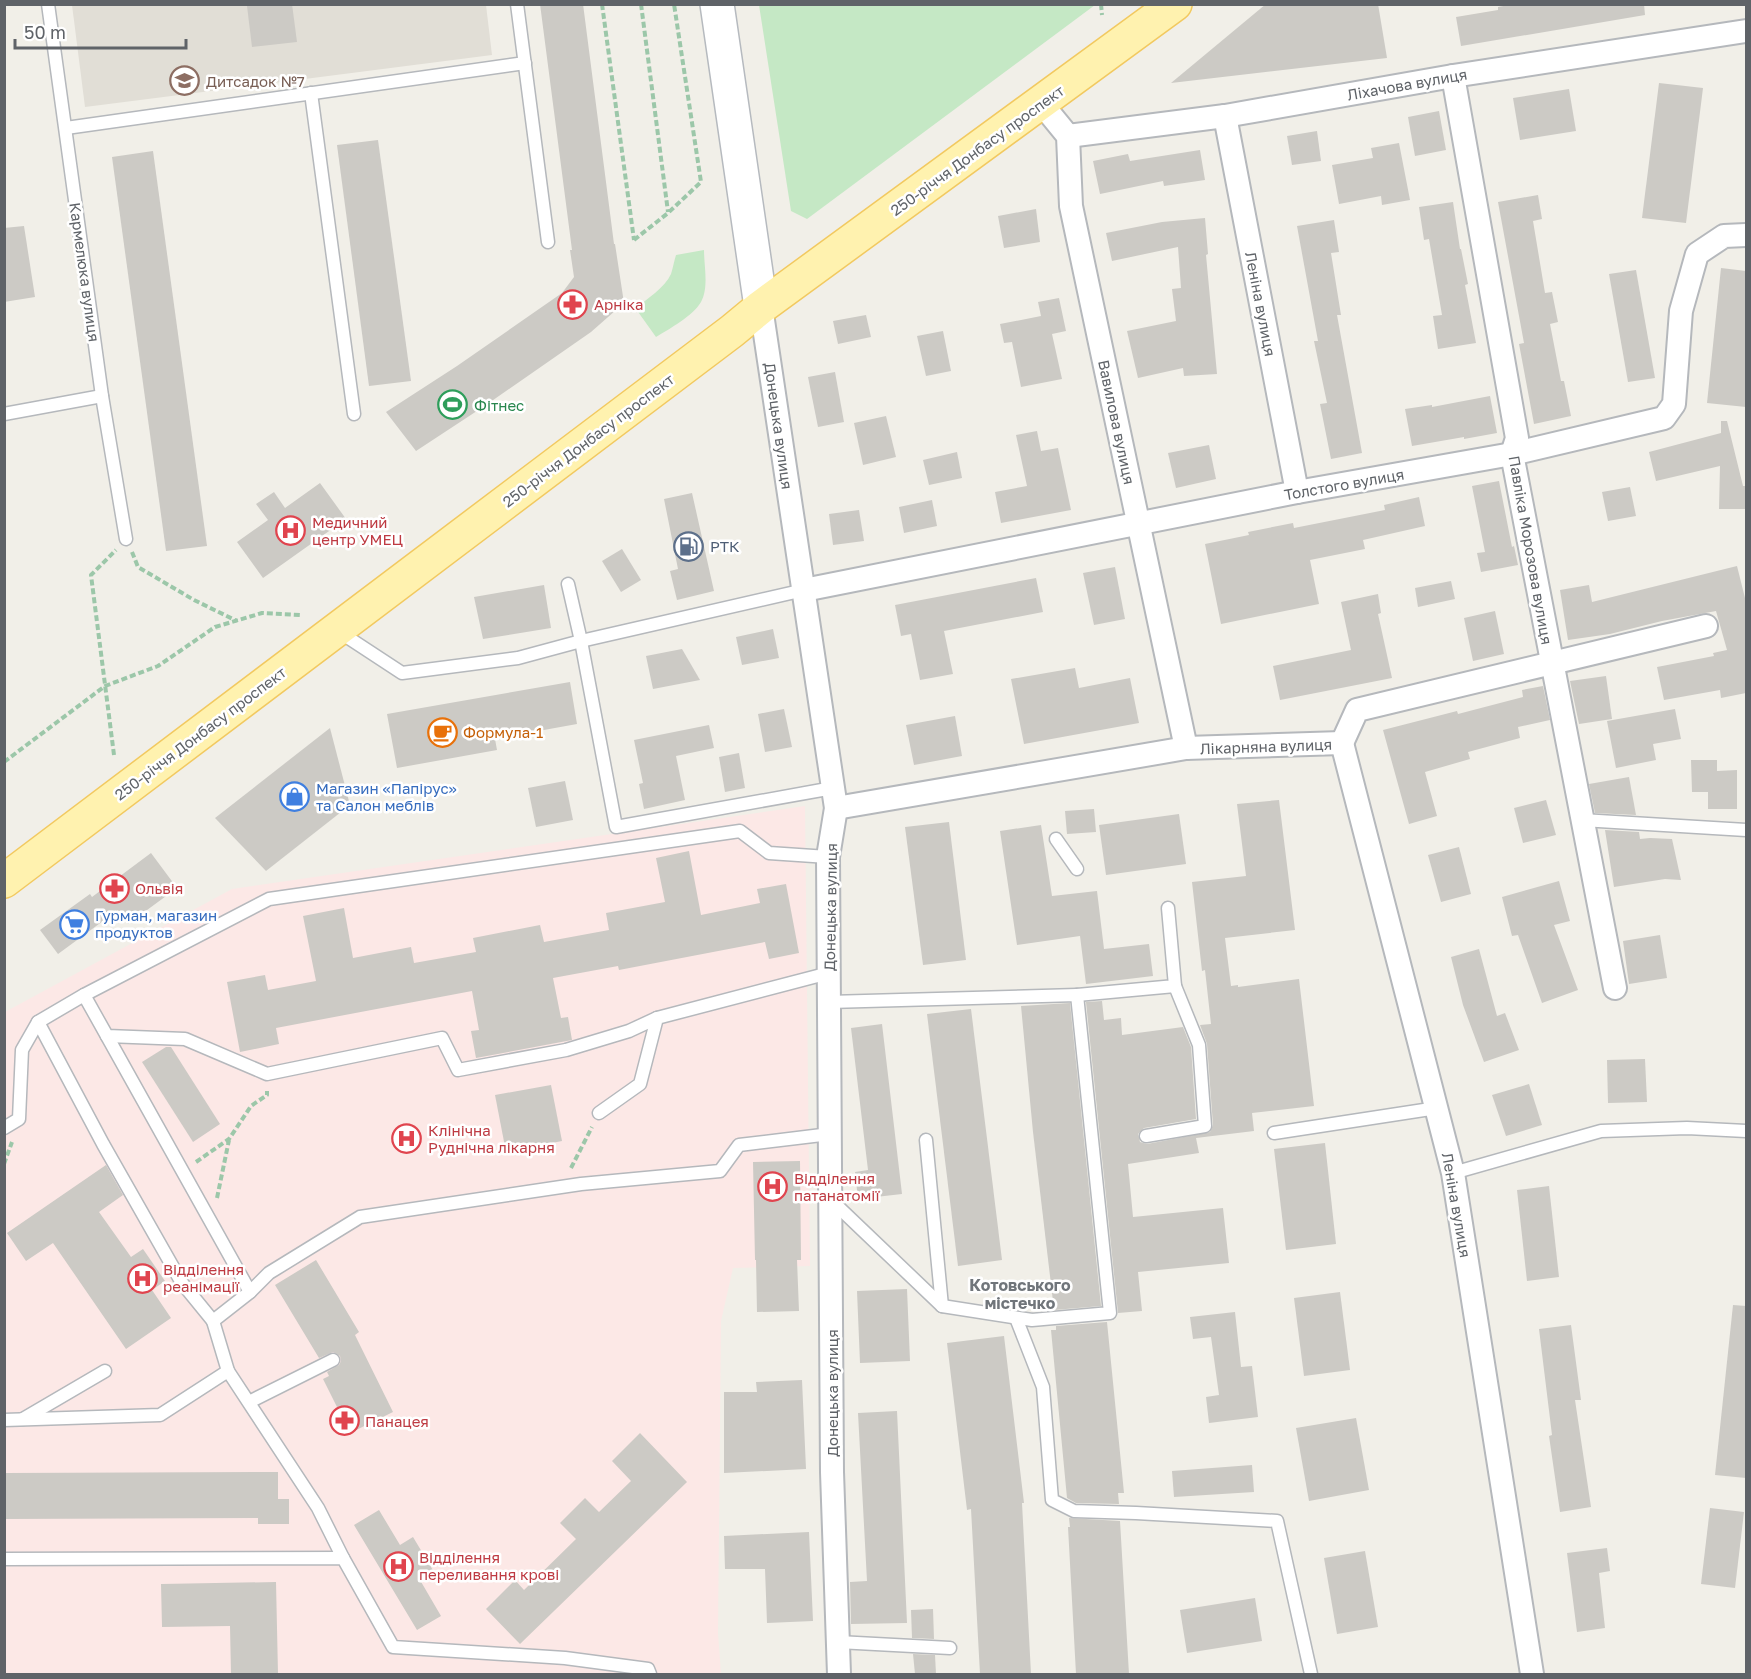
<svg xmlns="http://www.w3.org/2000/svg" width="1751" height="1679" font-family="'Golos Text',sans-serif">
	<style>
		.education { fill: #e1ded6 }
		.medical { fill: #fce8e6 }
		.green { fill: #c5e8c5 }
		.building { fill: #cccac5 }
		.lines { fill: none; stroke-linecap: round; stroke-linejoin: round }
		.service-casing { stroke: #b5b8bc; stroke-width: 15 }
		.minor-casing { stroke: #b5b8bc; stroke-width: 26 }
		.secondary-casing { stroke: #b6babf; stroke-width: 36 }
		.primary-casing { stroke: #f2c960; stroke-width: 36 }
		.path { stroke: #9cc7a9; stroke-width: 4; stroke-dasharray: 6 3; stroke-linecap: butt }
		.service { stroke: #fff; stroke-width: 12 }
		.minor { stroke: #fff; stroke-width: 22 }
		.secondary { stroke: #fff; stroke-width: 33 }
		.primary { stroke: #fff2af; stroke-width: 33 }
		.labels { text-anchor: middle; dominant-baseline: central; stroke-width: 5; stroke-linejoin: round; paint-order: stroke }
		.education-label { font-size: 15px; fill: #785e54; stroke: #fff; text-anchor: start }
		.street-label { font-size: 15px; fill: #5f6368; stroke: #fff }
		.health-label { font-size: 15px; fill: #be3a42; stroke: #fff; text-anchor: start }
		.leisure-label { font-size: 15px; fill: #27864d; stroke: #fff; text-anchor: start }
		.service-label { font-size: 15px; fill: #4e5e75; stroke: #fff; text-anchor: start }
		.food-label { font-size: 15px; fill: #c56008; stroke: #fff; text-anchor: start }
		.shop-label { font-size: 15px; fill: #366cbe; stroke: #fff; text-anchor: start }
		.neighbourhood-label { font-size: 16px; font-weight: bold; fill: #70757a; stroke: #fff }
	</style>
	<rect width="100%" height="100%" fill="#f1efe8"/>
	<polygon class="education" points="72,5 486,5 492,55 85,107"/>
	<polygon class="medical" points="805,806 810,1266 733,1268 721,1321 718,1633 721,1674 5,1674 5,1012 232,889"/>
	<g class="green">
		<polygon points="759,5 759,4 1095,5 807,219 791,211"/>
		<path d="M704 250C704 266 709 288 701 302 693 316 669 329 656 337L636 309C647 298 665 288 671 274 673 268 674 261 676 255Z"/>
	</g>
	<g class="building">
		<polygon points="262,4 292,4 297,42 252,47 247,6"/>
		<polygon points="540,4 583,4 614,244 615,244 624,303 591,332 486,405 416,451 386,412 457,366 562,293 574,277 570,250 572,250"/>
		<polygon points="1266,4 1378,4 1387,58 1171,83"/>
		<polygon points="1514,4 1644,4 1645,15 1461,46 1456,17 1498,10 1498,7"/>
		<polygon points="1659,83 1703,88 1686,223 1642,218"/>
		<polygon points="1569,89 1576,131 1520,140 1513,98"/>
		<polygon points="1439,111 1446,150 1415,156 1408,117"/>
		<polygon points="1317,131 1321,161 1292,165 1287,136"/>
		<polygon points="378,140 411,381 369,386 337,145"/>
		<polygon points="1399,143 1410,200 1382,205 1381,196 1339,204 1332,165 1373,158 1371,148"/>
		<polygon points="1200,150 1205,180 1164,186 1163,181 1100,194 1093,161 1128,154 1130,161"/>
		<polygon points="153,151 207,546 166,551 112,157"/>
		<polygon points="1538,195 1542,219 1533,221 1545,293 1552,292 1558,322 1550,324 1561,381 1564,381 1571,416 1534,424 1519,344 1524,343 1498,202"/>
		<polygon points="1453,202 1460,249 1461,249 1468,284 1465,285 1476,343 1438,349 1433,316 1442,315 1429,239 1424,240 1419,207"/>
		<polygon points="1036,209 1040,242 1004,248 998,216"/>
		<polygon points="1205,218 1208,254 1206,255 1217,374 1184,376 1183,368 1138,378 1127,331 1176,321 1172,289 1181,288 1178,247 1112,261 1106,233 1162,222"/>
		<polygon points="1334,220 1339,252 1331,253 1341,315 1337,315 1362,453 1331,459 1320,404 1327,403 1314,341 1318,341 1297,226"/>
		<polygon points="24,226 35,297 4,302 4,228"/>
		<polygon points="1721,268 1746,271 1746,407 1707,403"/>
		<polygon points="1636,270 1655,378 1628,382 1609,274"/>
		<polygon points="1059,298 1066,331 1052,334 1062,379 1021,387 1012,342 1004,343 1000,324 1041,316 1038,302"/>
		<polygon points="866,315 871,337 838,344 833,321"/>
		<polygon points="943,331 951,371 926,376 917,336"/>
		<polygon points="835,372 844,422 818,427 808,377"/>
		<polygon points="1490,396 1497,433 1464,439 1464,437 1412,446 1405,409 1432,405 1432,407"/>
		<polygon points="886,416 896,457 863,465 854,423"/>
		<polygon points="1721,421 1727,421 1743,486 1746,486 1746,509 1719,509 1720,466 1656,481 1649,452 1721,433"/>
		<polygon points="1037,431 1041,451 1058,448 1071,510 1001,523 995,492 1027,486 1016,435"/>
		<polygon points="1209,445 1216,479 1176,488 1168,453"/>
		<polygon points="957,452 962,478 929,485 923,460"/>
		<polygon points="1499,481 1512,547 1514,546 1518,565 1481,572 1477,553 1485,552 1472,486"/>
		<polygon points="320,483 346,519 263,578 237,542 268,520 256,504 274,492 285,508"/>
		<polygon points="1630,487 1636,516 1608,521 1602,492"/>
		<polygon points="692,493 714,591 677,600 670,571 678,569 664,499"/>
		<polygon points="1419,497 1425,526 1363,540 1365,549 1310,560 1319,604 1221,624 1205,544 1249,535 1248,532 1293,523 1294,528 1385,510 1384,505"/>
		<polygon points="932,500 937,526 904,533 899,507"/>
		<polygon points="859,510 864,541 833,545 829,514"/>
		<polygon points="622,549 641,580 621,592 602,561"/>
		<polygon points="1737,566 1746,602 1746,693 1721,698 1720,690 1664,700 1657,667 1714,656 1713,653 1727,650 1716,611 1662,621 1610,634 1568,640 1560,590 1589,585 1592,602"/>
		<polygon points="1115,567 1125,619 1094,625 1083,573"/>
		<polygon points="1036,578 1043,612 944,631 953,674 920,680 911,634 901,636 895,605"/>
		<polygon points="1451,581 1455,599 1418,607 1415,588"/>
		<polygon points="544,585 551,628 483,639 474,597"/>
		<polygon points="1378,594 1381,613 1378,614 1392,678 1280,700 1273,666 1351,650 1341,602"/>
		<polygon points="1495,611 1504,654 1473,661 1464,618"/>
		<polygon points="773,629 779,658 742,665 736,637"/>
		<polygon points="682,649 700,680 653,689 646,656"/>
		<polygon points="1075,668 1079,688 1130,678 1139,723 1024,744 1011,679"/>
		<polygon points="1606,676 1612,719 1579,724 1570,681"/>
		<polygon points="570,682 577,724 495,739 497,750 397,768 387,714"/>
		<polygon points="1543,686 1550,720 1518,727 1520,738 1468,752 1470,759 1425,772 1437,816 1409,824 1383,730 1457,711 1458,714 1523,697 1522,690"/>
		<polygon points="784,709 792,747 765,752 758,714"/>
		<polygon points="1675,709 1681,739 1653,744 1656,760 1616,768 1607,721"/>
		<polygon points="955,716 962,756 914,765 906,725"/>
		<polygon points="709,725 714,748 676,756 685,800 644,809 639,784 643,783 634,740"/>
		<polygon points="330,728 350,805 266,871 215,818"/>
		<polygon points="739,753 745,788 725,792 719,757"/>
		<polygon points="1691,760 1717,760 1717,771 1737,770 1737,809 1708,809 1708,792 1692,792"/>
		<polygon points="1629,777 1636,815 1595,813 1589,784"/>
		<polygon points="565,781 573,820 536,827 528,788"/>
		<polygon points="1279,800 1295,930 1225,938 1231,986 1238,985 1238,987 1299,979 1314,1106 1252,1113 1254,1131 1196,1138 1199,1153 1128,1164 1133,1217 1223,1208 1229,1263 1138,1272 1142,1311 1118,1313 1086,1002 1102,1001 1104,1020 1121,1018 1122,1035 1183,1027 1191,1047 1196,1119 1144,1128 1138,1134 1140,1142 1147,1144 1210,1132 1213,1125 1207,1044 1200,1025 1211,1024 1205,970 1202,971 1192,882 1246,876 1237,804"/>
		<polygon points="1546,800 1556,835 1523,843 1514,808"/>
		<polygon points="1094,809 1096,832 1067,834 1065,811"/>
		<polygon points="1179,814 1186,864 1106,875 1099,825"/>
		<polygon points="949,822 966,960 923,965 905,827"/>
		<polygon points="1041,825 1052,896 1097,891 1104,949 1149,944 1153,976 1086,984 1080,936 1017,945 1000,831"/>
		<polygon points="1605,830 1639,832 1640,839 1650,838 1672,839 1681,880 1665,879 1614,887"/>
		<polygon points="1459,847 1471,894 1441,902 1428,855"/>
		<polygon points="689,851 701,915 760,903 757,889 786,884 799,953 769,959 765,942 619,970 618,966 553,978 561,1018 568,1017 572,1040 476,1058 471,1031 479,1030 472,991 276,1028 279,1044 240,1052 227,982 265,975 268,990 316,981 303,916 344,908 353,958 411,947 414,963 476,952 473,938 540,925 544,942 609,930 606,913 665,902 656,858"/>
		<polygon points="151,853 177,888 128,924 118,910 58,954 40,930 90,894 92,897"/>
		<polygon points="1559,881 1570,921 1554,925 1578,990 1542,1003 1518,935 1512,936 1502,897"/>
		<polygon points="1660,935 1667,978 1629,984 1623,941"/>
		<polygon points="1479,949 1497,1016 1505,1013 1519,1050 1484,1062 1463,1005 1451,957"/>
		<polygon points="1070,1003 1101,1306 1054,1310 1033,1132 1021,1006"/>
		<polygon points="971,1009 1002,1260 958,1266 927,1014"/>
		<polygon points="882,1024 902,1194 858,1199 855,1172 868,1170 851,1028"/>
		<polygon points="166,1047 171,1047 220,1124 193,1142 142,1062"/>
		<polygon points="1645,1059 1647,1102 1608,1103 1607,1060"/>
		<polygon points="1529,1084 1542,1125 1506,1136 1492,1095"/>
		<polygon points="551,1085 562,1141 506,1152 495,1095"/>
		<polygon points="1325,1143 1336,1244 1286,1250 1274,1149"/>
		<polygon points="800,1161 801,1260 797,1260 799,1311 757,1312 756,1260 755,1260 753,1162"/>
		<polygon points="106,1165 123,1195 99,1212 131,1257 143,1249 165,1281 152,1290 171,1318 126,1349 53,1243 26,1261 7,1233"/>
		<polygon points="1549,1186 1559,1277 1527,1281 1517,1190"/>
		<polygon points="316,1260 359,1332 355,1335 393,1412 350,1433 323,1379 329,1376 327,1372 339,1365 341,1361 340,1356 333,1352 319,1358 275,1285"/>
		<polygon points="907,1289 910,1361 860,1363 857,1291"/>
		<polygon points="1340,1292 1350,1370 1304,1376 1294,1298"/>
		<polygon points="1733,1305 1746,1306 1746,1478 1715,1475"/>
		<polygon points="1235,1312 1241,1367 1252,1366 1258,1417 1209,1423 1206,1397 1219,1395 1211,1337 1193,1339 1190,1317"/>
		<polygon points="1107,1322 1124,1493 1118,1493 1119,1504 1076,1503 1067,1498 1051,1330 1056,1330 1056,1326"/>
		<polygon points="1571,1325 1581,1400 1575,1400 1591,1507 1560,1512 1549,1436 1552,1435 1539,1329"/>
		<polygon points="1004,1336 1024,1503 1022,1503 1031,1674 980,1674 971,1509 967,1510 947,1343"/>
		<polygon points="802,1380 806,1469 724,1473 724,1392 757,1392 756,1382"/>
		<polygon points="897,1411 907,1623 851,1624 850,1582 867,1581 858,1413"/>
		<polygon points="1356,1418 1369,1490 1309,1501 1296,1428"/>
		<polygon points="640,1433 687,1482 520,1644 486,1609 515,1580 524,1590 576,1539 560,1523 585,1498 599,1512 631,1481 612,1461"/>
		<polygon points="1252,1465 1254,1492 1174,1497 1172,1471"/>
		<polygon points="278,1472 278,1499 289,1499 289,1524 258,1524 258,1518 4,1519 4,1473"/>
		<polygon points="1710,1508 1744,1512 1735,1588 1701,1584"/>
		<polygon points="379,1510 400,1545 413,1537 434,1572 420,1580 441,1616 417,1630 354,1525"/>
		<polygon points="1069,1518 1120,1521 1129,1674 1076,1674 1068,1527 1070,1527"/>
		<polygon points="809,1532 813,1621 767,1623 765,1569 725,1569 724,1536"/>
		<polygon points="1607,1548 1610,1571 1599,1573 1605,1628 1577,1632 1567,1553"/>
		<polygon points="1365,1551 1378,1627 1337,1634 1324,1558"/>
		<polygon points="276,1582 278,1674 231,1674 230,1626 162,1627 161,1584"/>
		<polygon points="1255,1598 1262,1641 1187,1653 1180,1610"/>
		<polygon points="933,1609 934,1639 912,1638 911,1610"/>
		<polygon points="913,1654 935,1655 936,1674 915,1674"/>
	</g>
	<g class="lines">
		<defs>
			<g id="service">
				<polyline points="48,4 102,396 126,539"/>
				<polyline points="517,4 548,242"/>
				<polyline points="311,93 354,414"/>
				<polyline points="66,128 525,63"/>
				<polyline points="4,414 102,396"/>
				<polyline points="568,584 581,641 616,827 833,788"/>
				<polyline points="338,631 402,673 518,658 581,641 804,590"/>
				<polyline points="1582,820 1746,830"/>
				<polyline points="1056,839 1077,869"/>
				<polyline points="84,995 107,1036 185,1039 267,1074 442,1038 458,1070 566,1050 629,1031 657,1018"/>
				<polyline points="1077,995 1175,986 1168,908"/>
				<polyline points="829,1002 1077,995 1110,1313 1032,1320 942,1306 831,1200"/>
				<polyline points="599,1113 640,1084 657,1018 829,973"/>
				<polyline points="4,1128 19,1119 22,1050 38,1022"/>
				<polyline points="1274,1133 1437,1108"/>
				<polyline points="1146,1136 1205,1126 1199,1045 1175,986"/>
				<polyline points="926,1140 942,1306"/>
				<polyline points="1453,1173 1601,1131 1687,1128 1746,1131"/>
				<polyline points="250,1292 269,1273 360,1217 581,1184 720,1171 739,1145 830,1134"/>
				<polyline points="1016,1318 1043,1387 1052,1500 1074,1511 1136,1513 1277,1521 1311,1674"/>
				<polyline points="213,1321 182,1283 103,1144 38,1022 84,995 269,899 740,831 769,853 828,857"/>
				<polyline points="228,1371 318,1508 343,1558"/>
				<polyline points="249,1402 333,1360"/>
				<polyline points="23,1419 105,1371"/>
				<polyline points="4,1420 160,1415 228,1371 213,1321 250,1292 107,1036"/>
				<polyline points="4,1559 343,1558 393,1647 565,1658 648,1669 650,1674"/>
				<polyline points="838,1642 950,1648"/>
			</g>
			<g id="minor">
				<polyline points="1453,76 1517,438 1512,454 1615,988"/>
				<polyline points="1041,103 1068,136 1071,206 1186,748"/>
				<polyline points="1225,116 1297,492"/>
				<polyline points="1068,136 1225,116 1453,76 1746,31"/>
				<polyline points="761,307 836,808 828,857 832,1472 839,1674"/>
				<polyline points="804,590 1297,492 1512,454 1664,418 1674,404 1681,311 1697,254 1724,236 1746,235"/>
				<polyline points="1342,743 1453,1173 1532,1674"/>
				<polyline points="1342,743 1357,710 1706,626"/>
				<polyline points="836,808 1186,748 1342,743"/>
			</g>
			<polyline id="secondary" points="717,4 761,307"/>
			<polyline id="primary" points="4,881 732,331 761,307 1175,4"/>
		</defs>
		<use href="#service" class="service-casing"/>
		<use href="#minor" class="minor-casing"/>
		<use href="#secondary" class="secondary-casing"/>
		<use href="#primary" class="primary-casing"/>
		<g class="path">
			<polyline points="602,4 634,240"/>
			<polyline points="641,4 668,212"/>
			<polyline points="1101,4 1102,15"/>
			<polyline points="634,240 668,213 701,182 674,4"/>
			<polyline points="132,552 138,567 194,600 237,621"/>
			<polyline points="114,755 91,575 116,550"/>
			<polyline points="4,762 105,686 158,666 215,627 262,613 301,615"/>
			<polyline points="196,1162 229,1139 251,1106 267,1095 267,1091"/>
			<polyline points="4,1164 12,1142"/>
			<polyline points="571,1168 592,1127"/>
			<polyline points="217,1198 229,1140"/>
		</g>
		<use href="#service" class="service"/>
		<use href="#minor" class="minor"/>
		<use href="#secondary" class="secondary"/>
		<use href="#primary" class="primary"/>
	</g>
	<defs>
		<symbol id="school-ring" viewBox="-11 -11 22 22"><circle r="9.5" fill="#fff" stroke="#8d6e63" stroke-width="1.5"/><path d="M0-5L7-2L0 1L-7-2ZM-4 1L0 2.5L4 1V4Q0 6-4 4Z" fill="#8d6e63"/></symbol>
		<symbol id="pharmacy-ring" viewBox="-11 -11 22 22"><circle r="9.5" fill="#fff" stroke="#e0444e" stroke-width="1.5"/><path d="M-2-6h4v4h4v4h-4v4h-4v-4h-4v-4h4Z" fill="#e0444e"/></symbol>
		<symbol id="stadium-ring" viewBox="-11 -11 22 22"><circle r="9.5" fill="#fff" stroke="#2e9e5b" stroke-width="1.5"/><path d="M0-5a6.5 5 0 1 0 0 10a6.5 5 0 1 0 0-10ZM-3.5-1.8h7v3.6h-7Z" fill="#2e9e5b"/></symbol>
		<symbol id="hospital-ring" viewBox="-11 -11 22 22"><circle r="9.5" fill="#fff" stroke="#e0444e" stroke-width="1.5"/><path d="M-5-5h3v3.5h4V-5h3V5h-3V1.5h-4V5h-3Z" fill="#e0444e"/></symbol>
		<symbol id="fuel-ring" viewBox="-11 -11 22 22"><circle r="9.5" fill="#fff" stroke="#5c6f8a" stroke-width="1.5"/><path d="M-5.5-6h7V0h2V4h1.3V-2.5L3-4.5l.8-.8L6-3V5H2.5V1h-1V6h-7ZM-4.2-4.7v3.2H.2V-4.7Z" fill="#5c6f8a"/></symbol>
		<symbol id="cafe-ring" viewBox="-11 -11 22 22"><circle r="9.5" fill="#fff" stroke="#e8710a" stroke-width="1.5"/><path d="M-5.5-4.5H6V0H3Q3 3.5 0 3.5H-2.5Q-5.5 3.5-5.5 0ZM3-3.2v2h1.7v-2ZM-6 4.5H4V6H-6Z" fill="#e8710a"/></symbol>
		<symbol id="shop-ring" viewBox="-11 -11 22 22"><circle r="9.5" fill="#fff" stroke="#3f7fe0" stroke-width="1.5"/><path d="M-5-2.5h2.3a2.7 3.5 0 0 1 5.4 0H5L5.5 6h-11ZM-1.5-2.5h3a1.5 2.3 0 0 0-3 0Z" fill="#3f7fe0"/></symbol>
		<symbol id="supermarket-ring" viewBox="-11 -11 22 22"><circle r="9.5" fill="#fff" stroke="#3f7fe0" stroke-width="1.5"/><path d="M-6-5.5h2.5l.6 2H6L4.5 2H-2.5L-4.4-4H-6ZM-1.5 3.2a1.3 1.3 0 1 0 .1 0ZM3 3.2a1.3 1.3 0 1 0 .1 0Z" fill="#3f7fe0"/></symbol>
	</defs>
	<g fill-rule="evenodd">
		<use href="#school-ring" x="168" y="64" width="33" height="33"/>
		<use href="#pharmacy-ring" x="556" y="288" width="33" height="33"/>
		<use href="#stadium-ring" x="436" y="388" width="33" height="33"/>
		<use href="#hospital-ring" x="274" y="514" width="33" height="33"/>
		<use href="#fuel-ring" x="672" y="530" width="33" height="33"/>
		<use href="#cafe-ring" x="426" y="716" width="33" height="33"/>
		<use href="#shop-ring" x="278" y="780" width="33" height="33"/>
		<use href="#pharmacy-ring" x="98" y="872" width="33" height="33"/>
		<use href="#supermarket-ring" x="58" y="908" width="33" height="33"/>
		<use href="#hospital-ring" x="390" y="1122" width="33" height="33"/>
		<use href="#hospital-ring" x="756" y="1170" width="33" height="33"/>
		<use href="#hospital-ring" x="126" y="1262" width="33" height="33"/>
		<use href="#pharmacy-ring" x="328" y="1404" width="33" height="33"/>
		<use href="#hospital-ring" x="382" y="1550" width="33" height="33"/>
	</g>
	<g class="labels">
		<g class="education-label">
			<text x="206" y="81">Дитсадок №7</text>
		</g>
		<g class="street-label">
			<text transform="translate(1407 84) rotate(-10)">Ліхачова вулиця</text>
			<text transform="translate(977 150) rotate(-36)">250-річчя Донбасу проспект</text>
			<text transform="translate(85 272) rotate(82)">Кармелюка вулиця</text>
			<text transform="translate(1261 304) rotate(79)">Леніна вулиця</text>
			<text transform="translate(1117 422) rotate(78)">Вавилова вулиця</text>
			<text transform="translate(779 426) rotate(82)">Донецька вулиця</text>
			<text transform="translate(588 440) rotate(-37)">250-річчя Донбасу проспект</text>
			<text transform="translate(1344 484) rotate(-10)">Толстого вулиця</text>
			<text transform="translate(1531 550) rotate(80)">Павліка Морозова вулиця</text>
			<text transform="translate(200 733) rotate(-37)">250-річчя Донбасу проспект</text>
			<text transform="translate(1266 746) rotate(-2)">Лікарняна вулиця</text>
			<text transform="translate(830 907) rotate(-89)">Донецька вулиця</text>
			<text transform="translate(1457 1205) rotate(80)">Леніна вулиця</text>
			<text transform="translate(832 1393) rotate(-90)">Донецька вулиця</text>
		</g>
		<g class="health-label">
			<text x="594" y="304">Арніка</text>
			<text x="312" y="522">Медичний<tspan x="312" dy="17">центр УМЕЦ</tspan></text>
			<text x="135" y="888">Ольвія</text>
			<text x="428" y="1130">Клінічна<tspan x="428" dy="17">Руднічна лікарня</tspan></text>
			<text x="794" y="1178">Відділення<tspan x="794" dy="17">патанатомії</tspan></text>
			<text x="163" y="1269">Відділення<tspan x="163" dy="17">реанімації</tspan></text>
			<text x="365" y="1421">Панацея</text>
			<text x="419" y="1557">Відділення<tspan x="419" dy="17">переливання крові</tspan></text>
		</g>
		<g class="leisure-label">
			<text x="474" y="405">Фітнес</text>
		</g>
		<g class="service-label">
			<text x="710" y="546">РТК</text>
		</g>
		<g class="food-label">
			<text x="463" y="732">Формула-1</text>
		</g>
		<g class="shop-label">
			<text x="316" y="788">Магазин «Папірус»<tspan x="316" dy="17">та Салон меблів</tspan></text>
			<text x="95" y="915">Гурман, магазин<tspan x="95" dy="17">продуктов</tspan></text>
		</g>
		<g class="neighbourhood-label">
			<text x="1020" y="1285">Котовського<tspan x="1020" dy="18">містечко</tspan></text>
		</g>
	</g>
	<rect width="1751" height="1679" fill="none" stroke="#5f6368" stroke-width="12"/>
	<path d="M15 39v9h171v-9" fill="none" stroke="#5f6368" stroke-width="3"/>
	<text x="24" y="39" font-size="18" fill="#5f6368" stroke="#ffffff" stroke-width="4.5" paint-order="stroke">50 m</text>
</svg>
